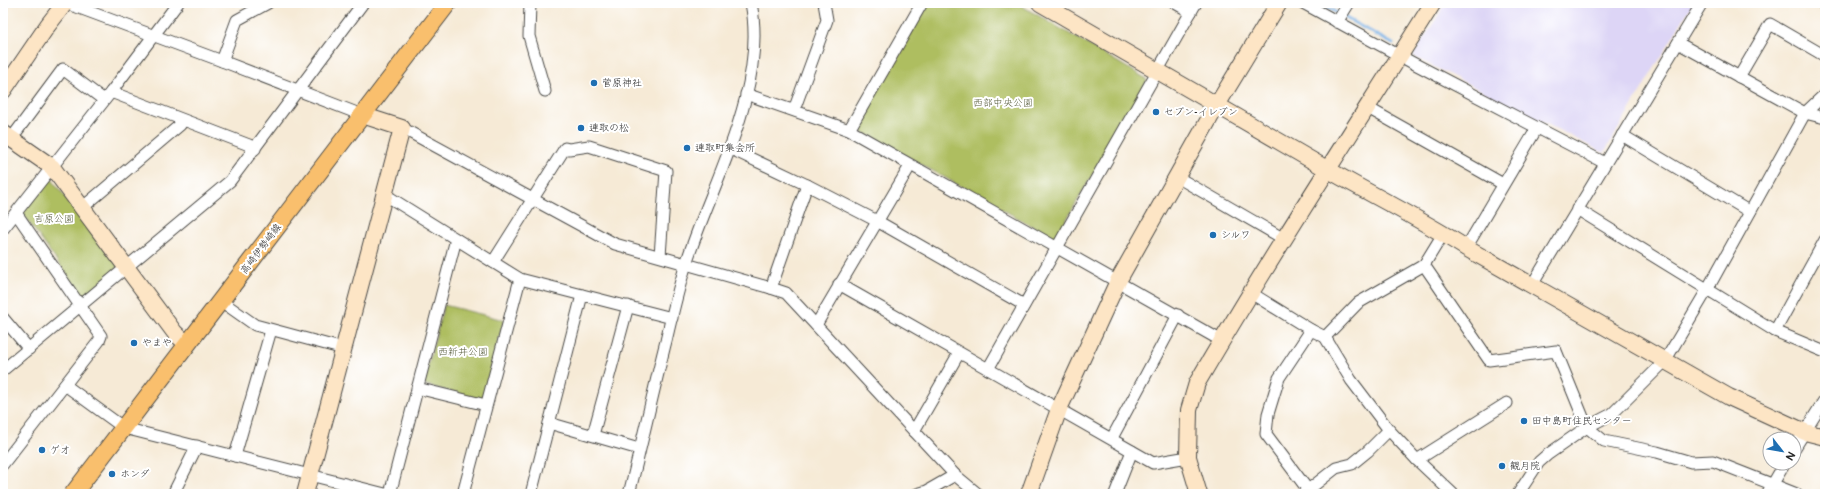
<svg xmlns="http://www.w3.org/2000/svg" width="1828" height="497" font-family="'Balsamiq Sans','Klee One',sans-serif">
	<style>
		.built { fill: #ddd5f6 }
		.green { fill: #aebe61; stroke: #6c7446 }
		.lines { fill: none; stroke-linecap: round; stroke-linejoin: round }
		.stream { stroke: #74b0e6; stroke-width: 3 }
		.street-casing { stroke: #494845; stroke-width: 13 }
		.secondary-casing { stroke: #494845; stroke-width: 18 }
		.primary-casing { stroke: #494845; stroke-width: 19 }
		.street { stroke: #fff; stroke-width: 11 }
		.secondary { stroke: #fde5c5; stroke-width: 16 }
		.primary { stroke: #f9bf6d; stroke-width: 17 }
		.poi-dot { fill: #1f6fb2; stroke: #fff; stroke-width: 1.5 }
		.labels { text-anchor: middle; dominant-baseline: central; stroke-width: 4; stroke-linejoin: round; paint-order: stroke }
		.poi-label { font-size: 10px; fill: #2b2b2b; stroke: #fff; text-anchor: start }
		.park-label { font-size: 10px; fill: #595e3e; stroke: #fff }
		.street-label { font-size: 10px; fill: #2b2b2b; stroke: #fff }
	</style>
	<rect width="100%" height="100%" fill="#fff"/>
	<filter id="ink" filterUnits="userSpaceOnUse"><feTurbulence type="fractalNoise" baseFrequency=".025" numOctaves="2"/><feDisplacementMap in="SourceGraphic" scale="8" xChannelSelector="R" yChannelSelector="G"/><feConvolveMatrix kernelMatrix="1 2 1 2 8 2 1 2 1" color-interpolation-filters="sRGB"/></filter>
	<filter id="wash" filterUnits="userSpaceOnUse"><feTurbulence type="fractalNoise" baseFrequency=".012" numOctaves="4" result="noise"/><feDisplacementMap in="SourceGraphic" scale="16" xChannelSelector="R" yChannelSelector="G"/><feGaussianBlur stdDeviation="0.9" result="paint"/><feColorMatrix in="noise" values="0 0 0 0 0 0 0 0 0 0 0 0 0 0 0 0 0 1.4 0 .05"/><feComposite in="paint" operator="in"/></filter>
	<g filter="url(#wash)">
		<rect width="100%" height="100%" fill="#f6ead6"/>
		<polygon class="built" points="1446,3 1693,3 1604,153 1413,56"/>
		<g class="green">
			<polygon points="928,3 1017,3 1145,78 1147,81 1057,236 1052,237 859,130 858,125"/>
			<polygon points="50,177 118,265 117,269 84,296 80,293 22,213"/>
			<polygon points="444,305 504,320 483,398 479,400 423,384"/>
		</g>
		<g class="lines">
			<g class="stream">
				<polyline points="1319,3 1339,14"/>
				<polyline points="1344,17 1393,44"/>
			</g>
		</g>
	</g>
	<g filter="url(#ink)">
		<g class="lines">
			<defs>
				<g id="street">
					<polyline points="66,3 222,61 362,115"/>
					<polyline points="530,3 529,36 545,91"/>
					<polyline points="1175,3 1191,12"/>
					<polyline points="1303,3 1413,63 1605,163"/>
					<polyline points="1822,3 1825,5"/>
					<polyline points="1337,22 1349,3"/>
					<polyline points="1678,43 1805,113 1825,118"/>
					<polyline points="222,61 237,20 268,3"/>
					<polyline points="1739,77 1770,24 1825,56"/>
					<polyline points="111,92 249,145 255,149"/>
					<polyline points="746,94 849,130 1222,341"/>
					<polyline points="1368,108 1503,184"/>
					<polyline points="794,110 827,20 824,3"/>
					<polyline points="402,128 615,244 771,288 786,293 955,475 978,494"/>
					<polyline points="849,130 922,3"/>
					<polyline points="1622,135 1750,212"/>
					<polyline points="11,139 63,69 104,100"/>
					<polyline points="729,148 807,185 877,221 1024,305"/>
					<polyline points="1177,177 1284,239"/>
					<polyline points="384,194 520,279 672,318"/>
					<polyline points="82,208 180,125 183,121"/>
					<polyline points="1577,209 1775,331 1825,352"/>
					<polyline points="3,229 111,92 178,3"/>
					<polyline points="1466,248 1537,128"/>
					<polyline points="493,262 565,148 569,149 589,146 666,171 660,256"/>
					<polyline points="1424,265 1489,360 1556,351 1587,427 1604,441 1657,452 1691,462 1713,461 1797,494"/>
					<polyline points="839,284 1153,463 1188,457"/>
					<polyline points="1532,285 1702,3"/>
					<polyline points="771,288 807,185"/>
					<polyline points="1251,293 1311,330 1325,337 1351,380 1389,430 1417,460 1453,494"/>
					<polyline points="221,301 255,325 344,349"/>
					<polyline points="3,318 29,349"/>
					<polyline points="816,325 910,166"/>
					<polyline points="1311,330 1279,378 1268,414 1266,434 1311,494"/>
					<polyline points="1775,331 1825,240"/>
					<polyline points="1325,337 1358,303 1424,265 1443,234"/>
					<polyline points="988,369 1196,3"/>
					<polyline points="3,370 230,181 363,3"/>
					<polyline points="65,385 124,428 385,494"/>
					<polyline points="417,388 486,405"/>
					<polyline points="549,423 639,449"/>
					<polyline points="914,431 959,353"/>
					<polyline points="593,435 628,306"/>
					<polyline points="1112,438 1178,315"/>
					<polyline points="1794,449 1825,399"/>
					<polyline points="235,456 271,330"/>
					<polyline points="1417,460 1507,403"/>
					<polyline points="3,464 99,341 101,336 16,213"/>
					<polyline points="173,494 197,446"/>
					<polyline points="390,494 456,239"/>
					<polyline points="463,494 520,279"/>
					<polyline points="531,494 582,295"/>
					<path d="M629 494C642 443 653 392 666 341 672 315 678 289 686 264 711 184 768 89 751 3"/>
					<polyline points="917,494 927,491 955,475"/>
					<polyline points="1115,494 1132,451"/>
					<polyline points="1303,494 1336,468 1352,464 1368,451 1389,430"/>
					<polyline points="1518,494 1539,462 1547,455 1587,427 1612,414 1665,361 1707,290 1805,113 1825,94"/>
					<polyline points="1767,494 1785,463"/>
				</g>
				<g id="secondary">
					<path d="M1040 3C1135 57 1230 113 1325 168 1372 195 1421 219 1466 248L1729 397 1805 432 1825 437"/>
					<polyline points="3,91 48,25 65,3"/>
					<polyline points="3,133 52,167 175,333 187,344"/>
					<polyline points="305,494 402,128 362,115"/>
					<polyline points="1029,494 1059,409 1118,281 1217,105 1279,3"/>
					<path d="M1199 494 1188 457 1189 410 1197 383C1272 254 1354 129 1433 3"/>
				</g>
				<polyline id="primary" points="73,494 448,3"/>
			</defs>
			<use href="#street" class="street-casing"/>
			<use href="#secondary" class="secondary-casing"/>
			<use href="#primary" class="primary-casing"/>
			<use href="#street" class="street"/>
			<use href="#secondary" class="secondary"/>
			<use href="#primary" class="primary"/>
		</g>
	</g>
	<g class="poi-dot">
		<circle cx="594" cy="83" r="4"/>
		<circle cx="1156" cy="112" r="4"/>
		<circle cx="581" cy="128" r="4"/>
		<circle cx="687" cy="148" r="4"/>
		<circle cx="1213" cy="235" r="4"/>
		<circle cx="134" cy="343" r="4"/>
		<circle cx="1524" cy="421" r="4"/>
		<circle cx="42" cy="450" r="4"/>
		<circle cx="1502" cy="466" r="4"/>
		<circle cx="112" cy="474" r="4"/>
	</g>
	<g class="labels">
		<g class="poi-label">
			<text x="602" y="83">菅原神社</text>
			<text x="1164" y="112">セブン-イレブン</text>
			<text x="589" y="128">連取の松</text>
			<text x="695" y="148">連取町集会所</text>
			<text x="1221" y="235">シルワ</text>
			<text x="142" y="343">やまや</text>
			<text x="1532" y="421">田中島町住民センター</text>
			<text x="50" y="450">ゲオ</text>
			<text x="1510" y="466">観月院</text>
			<text x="120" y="474">ホンダ</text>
		</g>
		<g class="park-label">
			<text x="1003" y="103">西部中央公園</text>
			<text x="54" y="219">吉原公園</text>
			<text x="463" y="352">西新井公園</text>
		</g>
		<g class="street-label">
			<text transform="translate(261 249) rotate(-53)">高崎伊勢崎線</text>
		</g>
	</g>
	<rect width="1828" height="497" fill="none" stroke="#fff" stroke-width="16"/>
	<g transform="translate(1782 451) rotate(121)"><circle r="19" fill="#ffffff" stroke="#aaaaaa"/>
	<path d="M0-3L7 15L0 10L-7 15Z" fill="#1f6fb2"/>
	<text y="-6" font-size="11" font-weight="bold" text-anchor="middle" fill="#2b2b2b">N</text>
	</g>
</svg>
